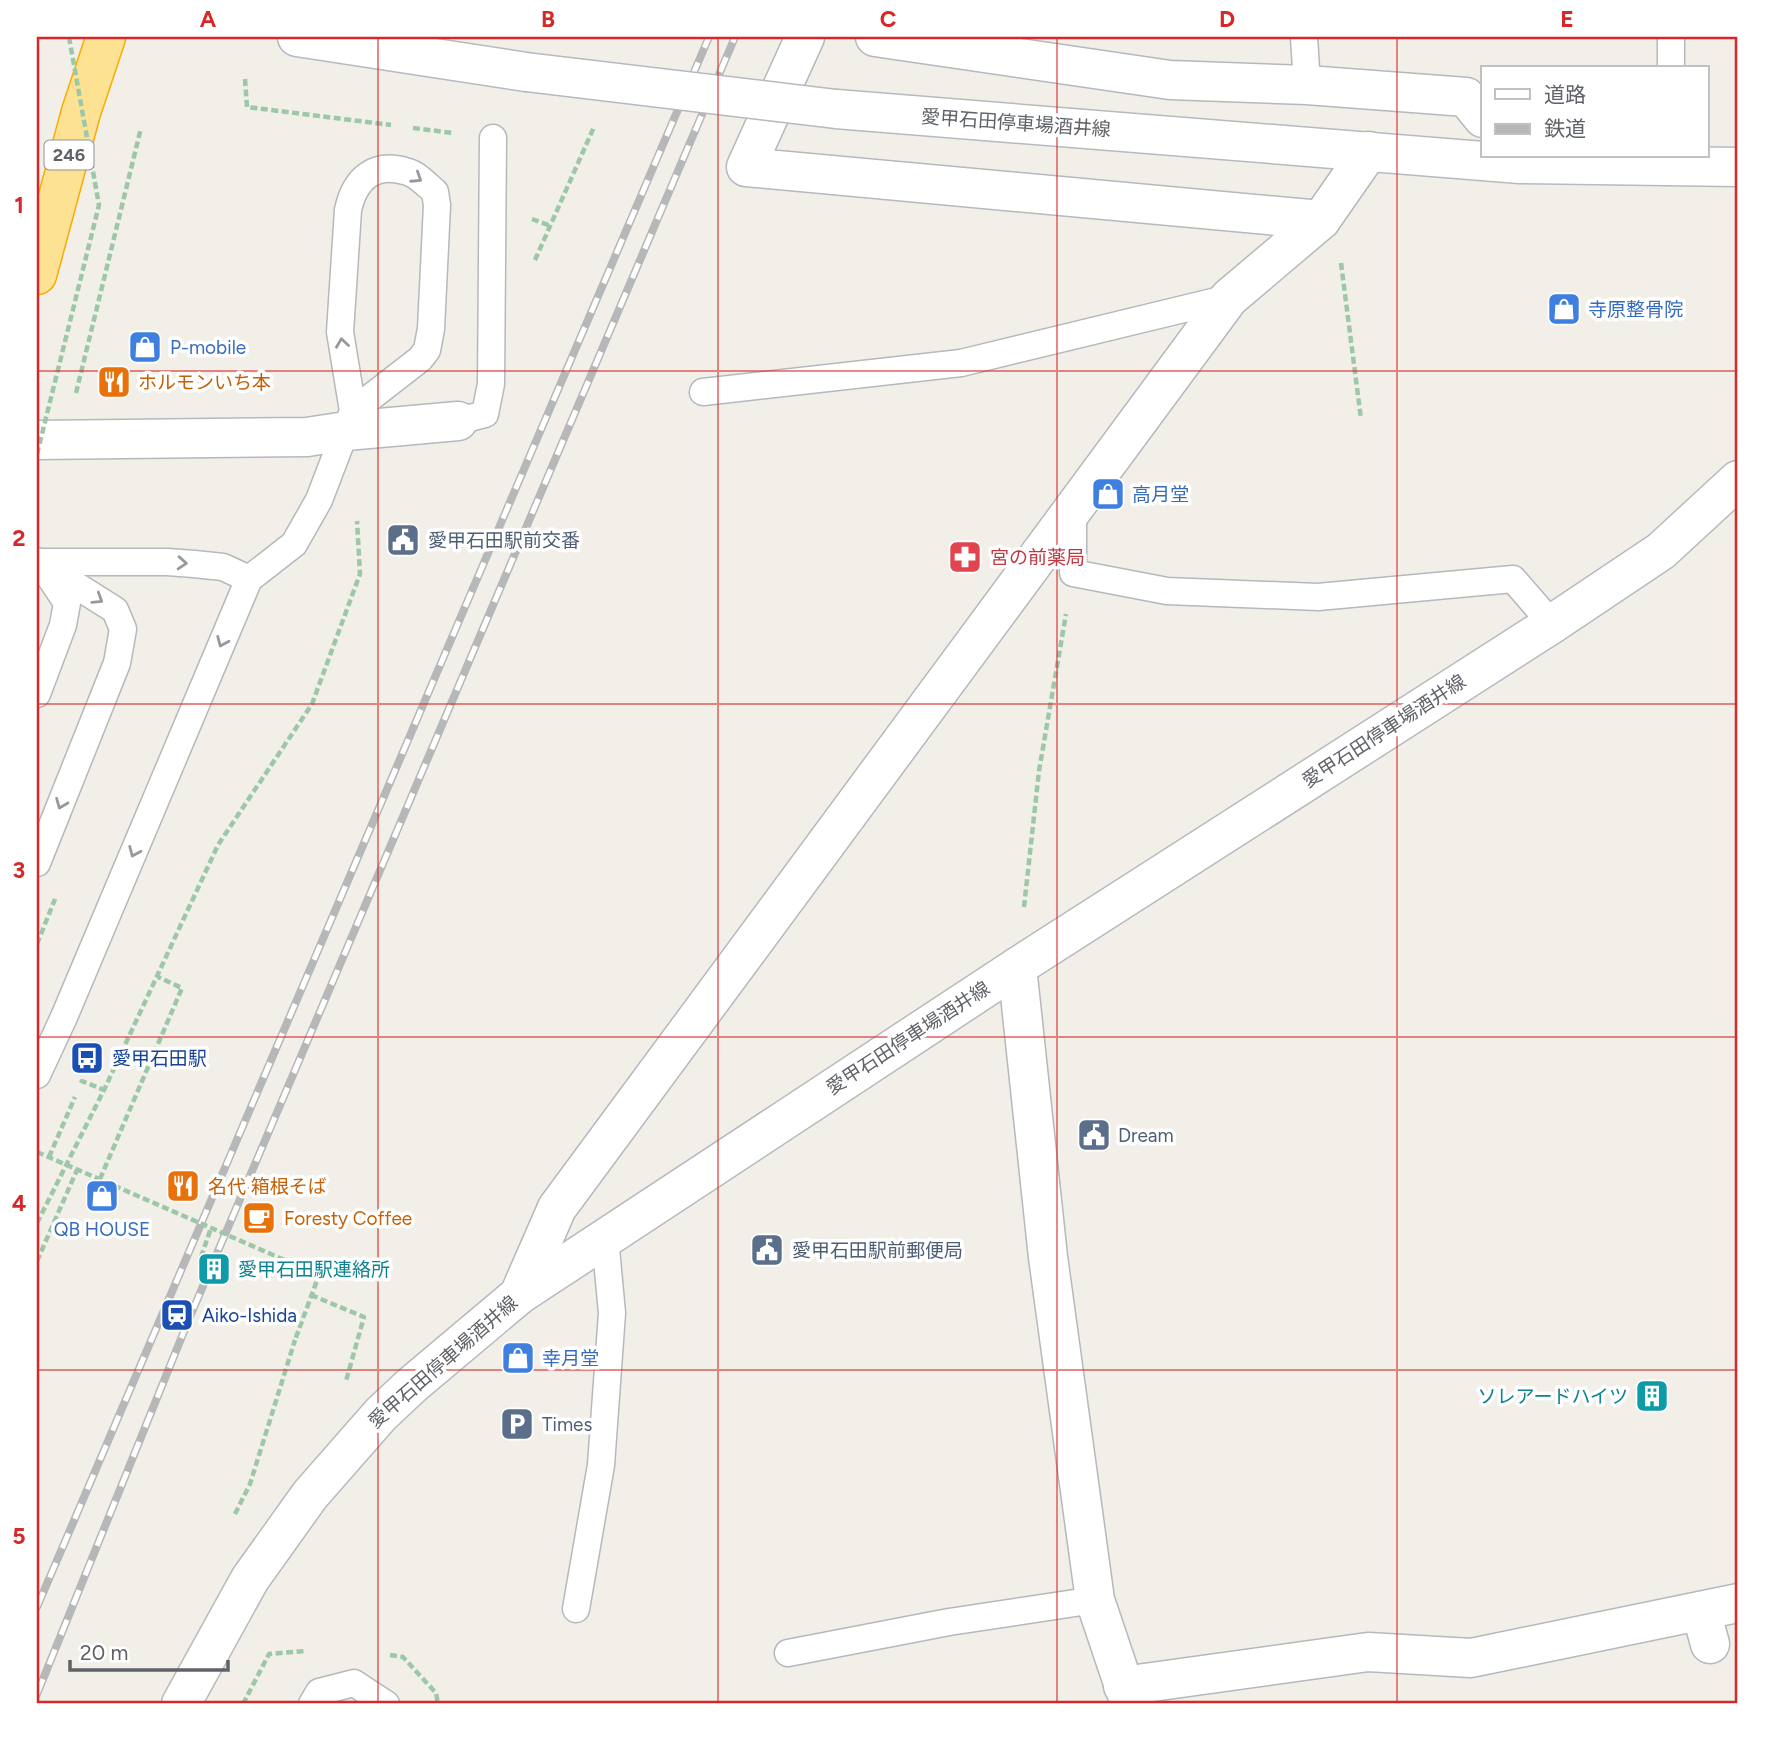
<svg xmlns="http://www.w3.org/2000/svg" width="1775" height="1741" font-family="Figtree,'Noto Sans JP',sans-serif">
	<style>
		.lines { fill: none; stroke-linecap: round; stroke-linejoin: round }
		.lane-casing { stroke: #b5b8bc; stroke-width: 29 }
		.street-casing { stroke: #b5b8bc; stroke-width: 41 }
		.secondary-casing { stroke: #b6babf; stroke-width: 41 }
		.highway-casing { stroke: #f9ab00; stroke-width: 41 }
		.path { stroke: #9cc7a9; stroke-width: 4.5; stroke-dasharray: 7 3.5; stroke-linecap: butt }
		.lane { stroke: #fff; stroke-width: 26 }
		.street { stroke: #fff; stroke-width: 38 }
		.secondary { stroke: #fff; stroke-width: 38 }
		.highway { stroke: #fde293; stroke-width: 38 }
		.rail-casing { stroke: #b6b7b8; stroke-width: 8 }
		.rail { stroke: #fff; stroke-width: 5; stroke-dasharray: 16; stroke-linecap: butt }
		.secondary-bridge-casing { stroke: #b6babf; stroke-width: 41; stroke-linecap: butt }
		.path-bridge { stroke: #9cc7a9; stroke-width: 4.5; stroke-dasharray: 7 3.5; stroke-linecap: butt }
		.secondary-bridge { stroke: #fff; stroke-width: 38 }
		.oneway { stroke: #979a9d }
		.grid { fill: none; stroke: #d62828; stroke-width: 2; stroke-opacity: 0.55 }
		.labels { text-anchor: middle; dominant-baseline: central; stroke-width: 7; stroke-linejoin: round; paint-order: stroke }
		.shield { fill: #fff; stroke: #8f9295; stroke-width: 2 }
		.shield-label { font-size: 18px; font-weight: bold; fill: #5f6368 }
		.street-label { font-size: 19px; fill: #5f6368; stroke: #fff }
		.shop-label { font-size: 19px; fill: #366cbe; stroke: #fff; text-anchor: start }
		.food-label { font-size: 19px; fill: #c56008; stroke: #fff; text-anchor: start }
		.service-label { font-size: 19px; fill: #4e5e75; stroke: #fff; text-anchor: start }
		.health-label { font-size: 19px; fill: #be3a42; stroke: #fff; text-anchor: start }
		.transit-label { font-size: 19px; fill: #164399; stroke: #fff; text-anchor: start }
		.culture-label { font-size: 19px; fill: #0d838f; stroke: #fff; text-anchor: start }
		.neatline { fill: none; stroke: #d62828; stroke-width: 2.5 }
		.grid-label { font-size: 23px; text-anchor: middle; font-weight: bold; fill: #d62828 }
	</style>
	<rect width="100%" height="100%" fill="#f1efe8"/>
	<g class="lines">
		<defs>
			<g id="lane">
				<polyline points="1304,37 1307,85"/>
				<polyline points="1671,37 1671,68"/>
				<polyline points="703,392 961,363 1229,298"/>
				<polyline points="458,421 485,414 491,384 493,138"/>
				<polyline points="1073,511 1073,573 1167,591 1318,597 1513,579 1552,624"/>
				<polyline points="37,561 115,610 123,629 117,663 37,863"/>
				<polyline points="40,562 167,562 194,564 223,567 249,579"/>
				<polyline points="37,694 63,625 67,603 45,570"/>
				<path d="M37 1075 64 1017 249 579 294 544 319 500 353 411 340 332 348 210C355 178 375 161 408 172 418 175 427 185 435 192L437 205 431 329 427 350 420 359 353 411"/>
				<polyline points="576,1609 601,1465 612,1313 605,1238"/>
				<polyline points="788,1653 949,1622 1095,1600"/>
				<polyline points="312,1704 319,1692 354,1683 386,1704"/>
			</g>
			<g id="street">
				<polyline points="805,37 746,167 1321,220"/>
				<polyline points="875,37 1170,80 1307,85 1466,97 1483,118"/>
				<polyline points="37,440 307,437 346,431 458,421"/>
				<polyline points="1017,967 1048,1257 1095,1600 1130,1704"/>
				<polyline points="519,1295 557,1208 1229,298 1321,220 1369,151"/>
				<polyline points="1701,1611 1710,1644"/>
				<polyline points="1123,1686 1368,1652 1471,1658 1738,1603"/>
			</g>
			<g id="secondary">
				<polyline points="297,37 526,72"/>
				<polyline points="836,109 1520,164 1738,167"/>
				<polyline points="181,1704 250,1579 310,1495 381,1414 412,1385 519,1295 1017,967 1552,624 1661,551 1738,480"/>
			</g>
			<polyline id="highway" points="37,275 81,112 106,37"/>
		</defs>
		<use href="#lane" class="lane-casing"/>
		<use href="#street" class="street-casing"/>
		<use href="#secondary" class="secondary-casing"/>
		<use href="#highway" class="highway-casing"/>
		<g class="path">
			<polyline points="245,79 247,107 391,125"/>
			<polyline points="413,128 453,133"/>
			<polyline points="532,219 551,226"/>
			<polyline points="535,260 594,127"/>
			<polyline points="1341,263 1361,419"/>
			<polyline points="76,393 141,128"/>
			<polyline points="1024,907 1039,771 1066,614"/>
			<polyline points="37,944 55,899"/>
			<polyline points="81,1083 82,1081 104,1090"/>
			<polyline points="49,1157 75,1097"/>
			<polyline points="100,1179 182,988 158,977"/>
			<polyline points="37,1223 104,1090 218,845 312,704 360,574 357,521"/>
			<polyline points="201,1257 211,1228"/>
			<polyline points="37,1261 77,1170"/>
			<polyline points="311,1295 364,1317 346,1381"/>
			<polyline points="235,1514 250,1484 295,1340"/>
			<polyline points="390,1655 403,1657 436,1693 438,1704"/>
			<polyline points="243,1704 269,1654 305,1651"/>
		</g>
		<use href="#lane" class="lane"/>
		<use href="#street" class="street"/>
		<use href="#secondary" class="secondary"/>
		<use href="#highway" class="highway"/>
		<defs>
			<g id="rail">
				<polyline points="37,1607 709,37"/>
				<polyline points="37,1694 189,1319 735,37"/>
			</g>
		</defs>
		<use href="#rail" class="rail-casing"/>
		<use href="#rail" class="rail"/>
		<defs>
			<polyline id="secondary-bridge" points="526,72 836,109"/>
		</defs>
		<use href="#secondary-bridge" class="secondary-bridge-casing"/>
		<g class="path-bridge">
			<polyline points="37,454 99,205 69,37"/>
			<polyline points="37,1152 319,1275 295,1340"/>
		</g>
		<use href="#secondary-bridge" class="secondary-bridge"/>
	</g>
	<defs><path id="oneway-chevron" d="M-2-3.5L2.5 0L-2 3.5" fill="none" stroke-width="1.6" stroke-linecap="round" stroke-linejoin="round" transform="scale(1.75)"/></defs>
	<g class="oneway">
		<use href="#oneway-chevron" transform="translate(417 178) rotate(33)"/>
		<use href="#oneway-chevron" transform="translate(342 343) rotate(-98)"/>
		<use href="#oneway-chevron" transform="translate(182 563) rotate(4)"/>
		<use href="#oneway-chevron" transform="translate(98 599) rotate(32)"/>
		<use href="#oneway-chevron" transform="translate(222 642) rotate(113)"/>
		<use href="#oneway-chevron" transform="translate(61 804) rotate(112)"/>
		<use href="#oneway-chevron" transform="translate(134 852) rotate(113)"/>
	</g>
	<path class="grid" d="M378 37V1704M718 37V1704M1057 37V1704M1397 37V1704M37 371H1738M37 704H1738M37 1037H1738M37 1370H1738"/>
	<defs>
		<symbol id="shop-square" viewBox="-11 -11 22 22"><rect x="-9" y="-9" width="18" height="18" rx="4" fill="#3f7fe0" stroke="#fff"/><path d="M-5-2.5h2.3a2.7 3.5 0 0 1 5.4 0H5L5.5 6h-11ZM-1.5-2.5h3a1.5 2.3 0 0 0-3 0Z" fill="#fff"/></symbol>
		<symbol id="restaurant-square" viewBox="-11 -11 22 22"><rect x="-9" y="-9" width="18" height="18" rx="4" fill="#e8710a" stroke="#fff"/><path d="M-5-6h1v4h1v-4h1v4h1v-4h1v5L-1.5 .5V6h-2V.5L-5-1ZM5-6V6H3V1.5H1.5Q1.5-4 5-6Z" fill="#fff"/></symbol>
		<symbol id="civic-square" viewBox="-11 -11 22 22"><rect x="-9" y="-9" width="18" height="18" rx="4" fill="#5c6f8a" stroke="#fff"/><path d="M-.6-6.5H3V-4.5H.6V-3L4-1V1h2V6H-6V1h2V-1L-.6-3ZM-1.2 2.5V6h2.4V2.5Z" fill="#fff"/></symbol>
		<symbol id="pharmacy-square" viewBox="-11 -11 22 22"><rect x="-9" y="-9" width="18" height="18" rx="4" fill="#e0444e" stroke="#fff"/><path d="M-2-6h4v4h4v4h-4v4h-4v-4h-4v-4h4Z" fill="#fff"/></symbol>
		<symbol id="bus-square" viewBox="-11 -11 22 22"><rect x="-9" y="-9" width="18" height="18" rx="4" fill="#1a4fb4" stroke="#fff"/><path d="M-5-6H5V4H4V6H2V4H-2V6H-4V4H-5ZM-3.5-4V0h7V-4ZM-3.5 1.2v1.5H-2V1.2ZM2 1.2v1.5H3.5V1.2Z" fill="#fff"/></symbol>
		<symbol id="cafe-square" viewBox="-11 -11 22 22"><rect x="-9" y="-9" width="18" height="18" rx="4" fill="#e8710a" stroke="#fff"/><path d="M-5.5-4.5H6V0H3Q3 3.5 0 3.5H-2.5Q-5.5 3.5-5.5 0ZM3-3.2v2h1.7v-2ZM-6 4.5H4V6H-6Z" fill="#fff"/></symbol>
		<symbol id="building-square" viewBox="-11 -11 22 22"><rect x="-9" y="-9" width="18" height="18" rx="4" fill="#0f9aa8" stroke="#fff"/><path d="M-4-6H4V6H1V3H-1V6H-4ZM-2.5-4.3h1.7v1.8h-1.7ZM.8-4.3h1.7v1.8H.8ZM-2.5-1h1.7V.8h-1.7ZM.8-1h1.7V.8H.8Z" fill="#fff"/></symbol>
		<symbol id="station-square" viewBox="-11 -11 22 22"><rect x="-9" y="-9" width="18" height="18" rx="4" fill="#1a4fb4" stroke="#fff"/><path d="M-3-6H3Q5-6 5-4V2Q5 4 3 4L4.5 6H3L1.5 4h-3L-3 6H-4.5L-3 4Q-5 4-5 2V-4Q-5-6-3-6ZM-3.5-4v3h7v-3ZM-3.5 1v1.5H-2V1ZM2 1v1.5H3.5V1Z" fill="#fff"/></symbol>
		<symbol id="parking-square" viewBox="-11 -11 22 22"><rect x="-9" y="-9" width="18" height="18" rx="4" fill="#5c6f8a" stroke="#fff"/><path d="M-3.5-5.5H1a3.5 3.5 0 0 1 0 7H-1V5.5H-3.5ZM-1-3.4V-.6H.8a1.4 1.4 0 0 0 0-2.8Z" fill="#fff"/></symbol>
	</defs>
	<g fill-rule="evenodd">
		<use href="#shop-square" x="1545" y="290" width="38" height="38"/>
		<use href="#shop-square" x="126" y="328" width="38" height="38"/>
		<use href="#restaurant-square" x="95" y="363" width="38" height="38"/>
		<use href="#shop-square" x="1089" y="475" width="38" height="38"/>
		<use href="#civic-square" x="384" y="521" width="38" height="38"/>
		<use href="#pharmacy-square" x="946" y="538" width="38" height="38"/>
		<use href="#bus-square" x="68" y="1039" width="38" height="38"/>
		<use href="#civic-square" x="1075" y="1116" width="38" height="38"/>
		<use href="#restaurant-square" x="164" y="1167" width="38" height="38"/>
		<use href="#shop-square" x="83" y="1177" width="38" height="38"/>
		<use href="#cafe-square" x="240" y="1199" width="38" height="38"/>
		<use href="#civic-square" x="748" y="1231" width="38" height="38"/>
		<use href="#building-square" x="195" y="1250" width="38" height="38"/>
		<use href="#station-square" x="158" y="1296" width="38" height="38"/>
		<use href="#shop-square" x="499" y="1339" width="38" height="38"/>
		<use href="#building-square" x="1633" y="1377" width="38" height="38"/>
		<use href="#parking-square" x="498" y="1405" width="38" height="38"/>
	</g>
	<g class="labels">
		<rect class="shield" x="44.5" y="140.5" width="49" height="29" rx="5"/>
		<g class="shield-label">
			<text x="69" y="155">246</text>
		</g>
		<g class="street-label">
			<text transform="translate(1016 123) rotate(4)">愛甲石田停車場酒井線</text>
			<text transform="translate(1384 731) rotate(-33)">愛甲石田停車場酒井線</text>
			<text transform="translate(908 1038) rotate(-33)">愛甲石田停車場酒井線</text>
			<text transform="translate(443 1362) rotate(-41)">愛甲石田停車場酒井線</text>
		</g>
		<g class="shop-label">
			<text x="1588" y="309">寺原整骨院</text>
			<text x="170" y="347">P-mobile</text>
			<text x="1132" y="494">高月堂</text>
			<text x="102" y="1229" text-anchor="middle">QB HOUSE</text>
			<text x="542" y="1358">幸月堂</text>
		</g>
		<g class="food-label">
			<text x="138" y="382">ホルモンいち本</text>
			<text x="208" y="1186">名代 箱根そば</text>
			<text x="284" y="1218">Foresty Coffee</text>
		</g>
		<g class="service-label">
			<text x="428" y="540">愛甲石田駅前交番</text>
			<text x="1118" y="1135">Dream</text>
			<text x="792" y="1250">愛甲石田駅前郵便局</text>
			<text x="542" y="1424">Times</text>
		</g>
		<g class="health-label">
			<text x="990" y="557">宮の前薬局</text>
		</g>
		<g class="transit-label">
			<text x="112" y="1058">愛甲石田駅</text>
			<text x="202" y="1315">Aiko-Ishida</text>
		</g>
		<g class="culture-label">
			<text x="238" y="1269">愛甲石田駅連絡所</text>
			<text x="1628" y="1396" text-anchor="end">ソレアードハイツ</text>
		</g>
	</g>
	<rect width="1775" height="1741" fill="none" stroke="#ffffff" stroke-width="77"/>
	<rect x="1481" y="66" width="228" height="91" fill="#ffffff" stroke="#bfc1c3" stroke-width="2"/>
	<rect x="1495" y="89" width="35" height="10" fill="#ffffff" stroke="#bfc1c3" stroke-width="2"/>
	<text x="1544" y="102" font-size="21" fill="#5f6368">道路</text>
	<rect x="1495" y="124" width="35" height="10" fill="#b6b7b8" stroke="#bfc1c3" stroke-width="2"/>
	<text x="1544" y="136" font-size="21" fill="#5f6368">鉄道</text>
	<path d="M70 1660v10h158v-10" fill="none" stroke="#5f6368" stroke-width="3.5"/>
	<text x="80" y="1660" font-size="21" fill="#5f6368" stroke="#ffffff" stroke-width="5" paint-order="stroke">20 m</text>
	<rect x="38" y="38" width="1698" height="1664" class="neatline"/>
	<g class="grid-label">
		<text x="208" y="27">A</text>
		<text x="548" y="27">B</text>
		<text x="888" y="27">C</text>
		<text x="1227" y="27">D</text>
		<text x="1567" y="27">E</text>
		<text x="19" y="213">1</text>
		<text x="19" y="546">2</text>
		<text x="19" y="878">3</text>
		<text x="19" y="1211">4</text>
		<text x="19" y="1544">5</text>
	</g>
</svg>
